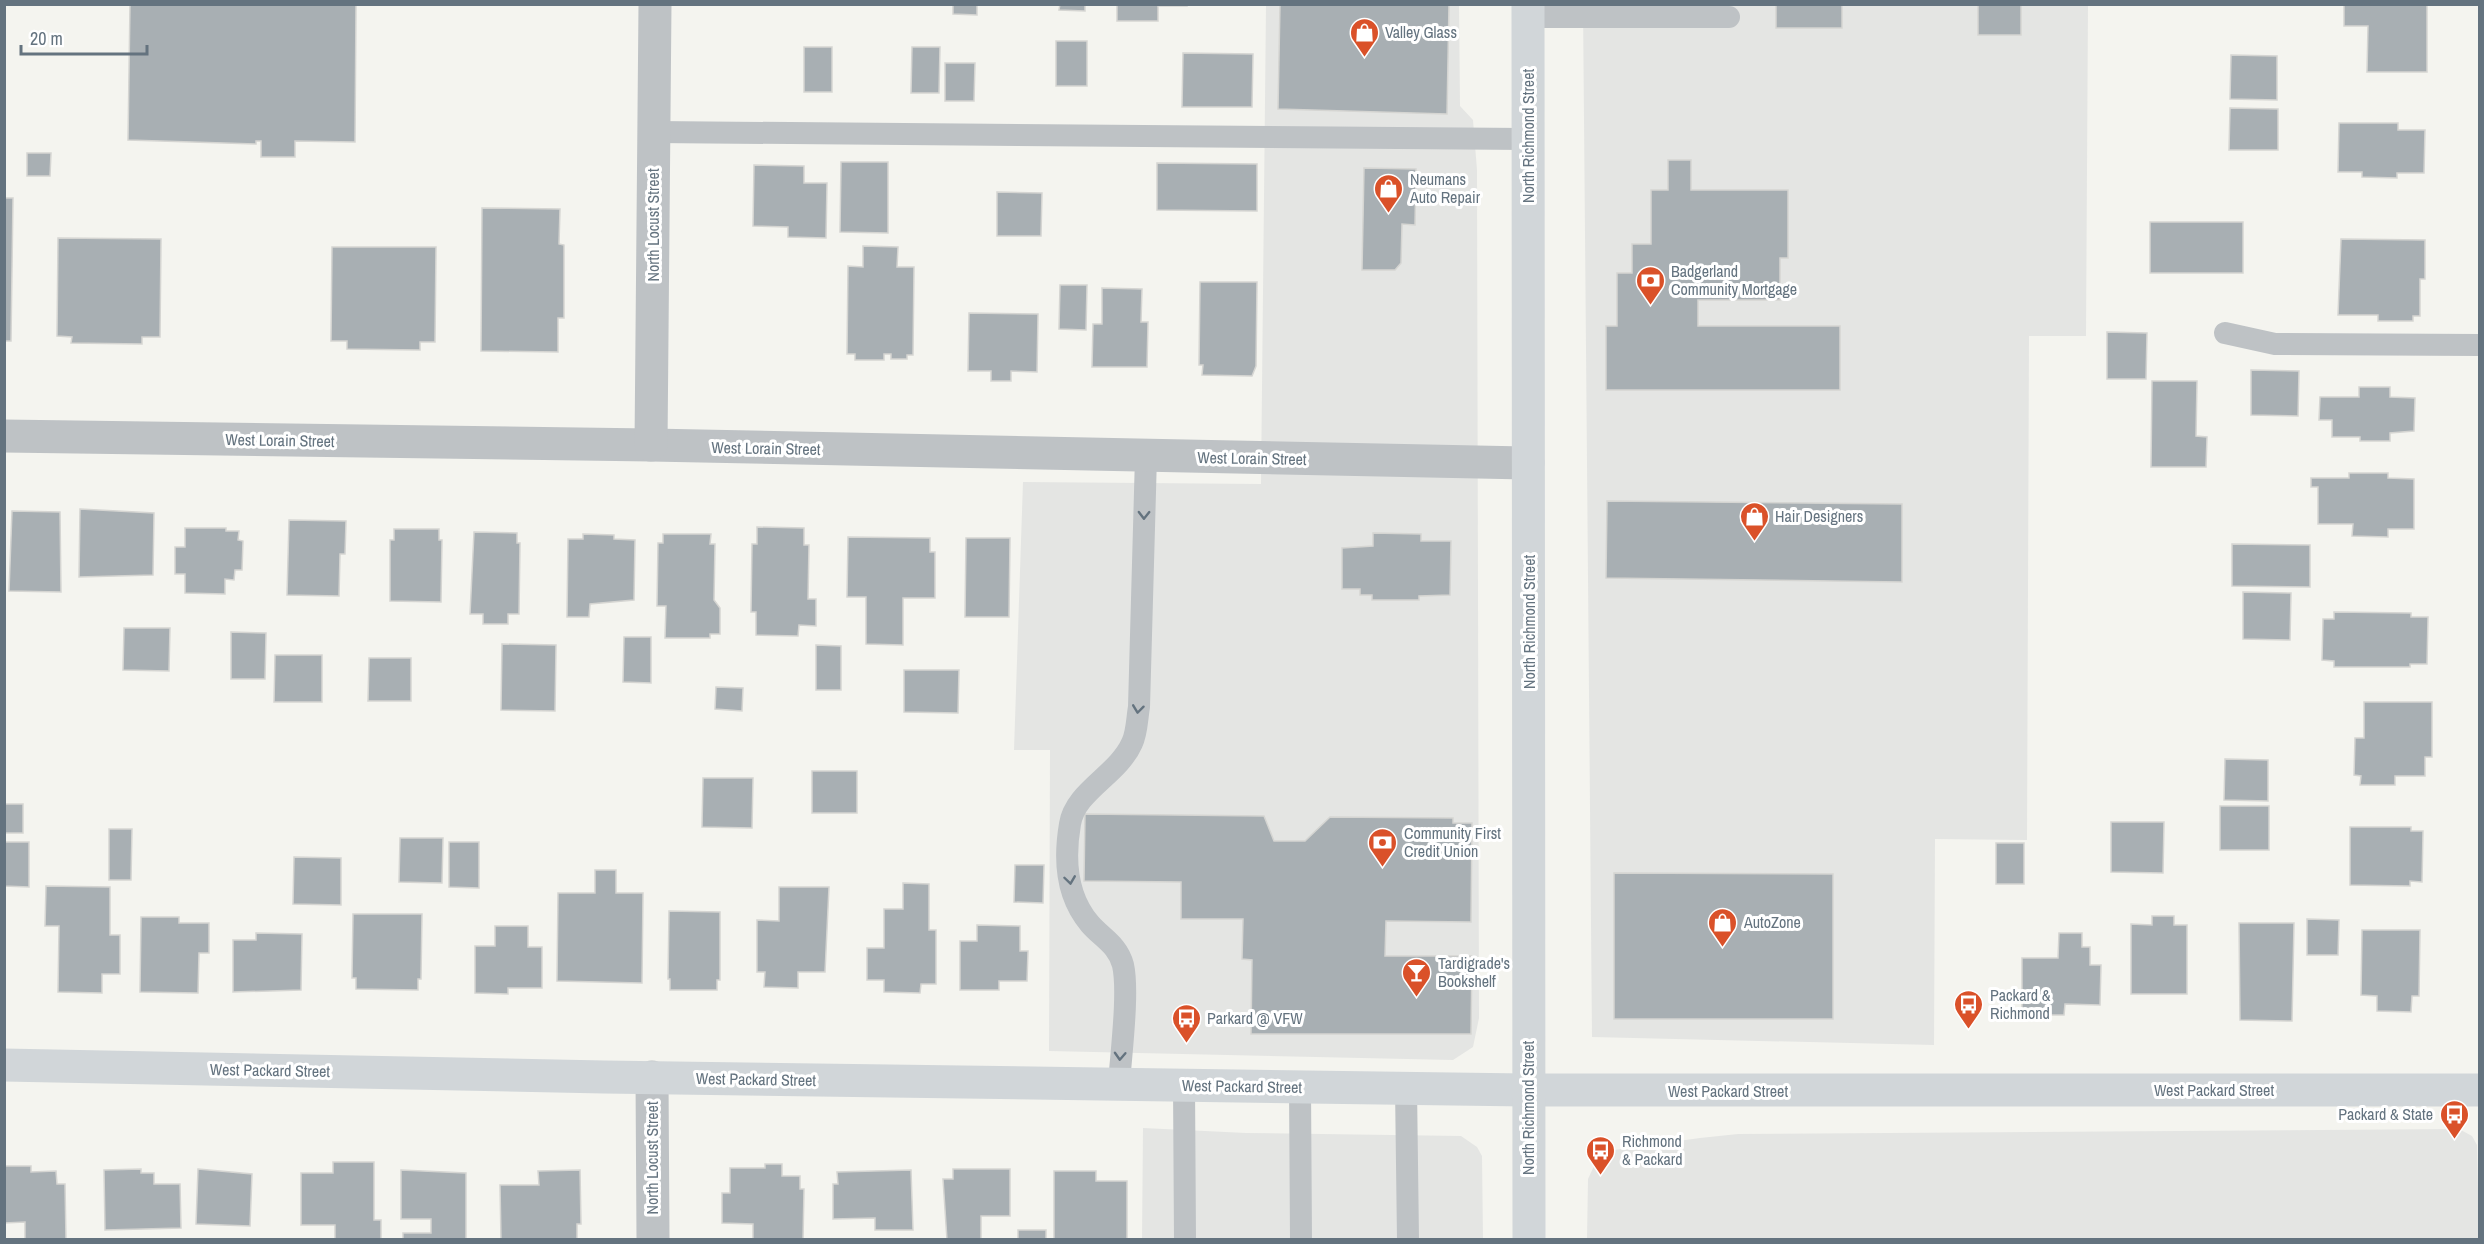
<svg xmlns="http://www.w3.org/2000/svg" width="2484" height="1244" font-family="'Archivo Narrow',sans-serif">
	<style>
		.built { fill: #e4e5e3 }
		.building { fill: #a8afb3; stroke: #d5d5d2; stroke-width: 1.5 }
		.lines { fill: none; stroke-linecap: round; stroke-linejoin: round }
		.lane { stroke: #bec2c5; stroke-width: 22 }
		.street { stroke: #bec2c5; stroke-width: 33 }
		.secondary { stroke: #d1d6d9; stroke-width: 33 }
		.primary { stroke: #d1d6d9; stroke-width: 33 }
		.oneway { stroke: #64737f }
		.labels { text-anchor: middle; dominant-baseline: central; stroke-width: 6; stroke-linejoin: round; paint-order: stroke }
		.poi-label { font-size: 16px; fill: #64737f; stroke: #fff; text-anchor: start }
		.street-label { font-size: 16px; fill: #64737f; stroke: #fff }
	</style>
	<rect width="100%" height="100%" fill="#f4f4ef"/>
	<g class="built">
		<polygon points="1266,5 1459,5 1460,106 1473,120 1477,170 1479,1018 1473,1047 1453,1060 1049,1051 1050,750 1014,750 1023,482 1261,484"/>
		<polygon points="1583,5 2088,5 2086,336 2029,336 2027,840 1935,839 1934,1045 1592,1037"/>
		<polygon points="1143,1128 1246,1133 1461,1136 1477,1147 1482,1156 1483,1239 1142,1240"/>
		<polygon points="2459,1129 2472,1136 2477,1145 2479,1239 1587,1239 1588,1179 1594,1166 1603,1157 1614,1150 1700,1138 1738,1134"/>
	</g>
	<g class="building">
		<polygon points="130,4 356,4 355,142 295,141 295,157 261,157 261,141 256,141 256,144 128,140"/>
		<polygon points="953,4 977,4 977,15 953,14"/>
		<polygon points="1060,4 1085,4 1085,11 1059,10"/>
		<polygon points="1117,4 1187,4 1187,6 1158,6 1158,21 1117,21"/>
		<polygon points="1280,4 1449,4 1447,114 1278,109"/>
		<rect x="1978" y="4" width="43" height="31"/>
		<polygon points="2344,4 2427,4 2427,72 2367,72 2368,26 2344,26"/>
		<rect x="1776" y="5" width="66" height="23"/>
		<rect x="1056" y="41" width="31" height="45"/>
		<rect x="804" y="47" width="28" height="45"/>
		<polygon points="912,47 940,47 939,93 911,93"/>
		<polygon points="1183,53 1253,54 1252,107 1182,107"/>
		<polygon points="2231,55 2277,56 2277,100 2230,99"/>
		<polygon points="945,63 975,63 974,101 945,101"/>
		<polygon points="2230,108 2278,109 2278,150 2229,150"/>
		<polygon points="2339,123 2398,123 2398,130 2425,130 2424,173 2397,173 2397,178 2362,177 2362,172 2338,172"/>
		<polygon points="27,153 51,153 50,176 27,176"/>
		<polygon points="1668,160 1691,160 1691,190 1788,190 1788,258 1780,258 1780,300 1698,300 1698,326 1840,326 1840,390 1606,390 1606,326 1617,326 1617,273 1632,273 1632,244 1651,244 1651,190 1668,190"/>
		<polygon points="841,162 888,162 888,233 840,232"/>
		<polygon points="1157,163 1257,164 1257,211 1157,210"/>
		<polygon points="754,165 804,166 804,183 827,183 826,238 788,237 788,227 753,226"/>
		<polygon points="1364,168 1416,169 1415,225 1402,224 1401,263 1395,270 1362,270"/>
		<polygon points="997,192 1042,193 1041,236 997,236"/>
		<polygon points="4,198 13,198 11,341 4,341"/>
		<polygon points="482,208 560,209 559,244 564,245 564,318 558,318 558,352 481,351"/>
		<rect x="2150" y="222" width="93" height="51"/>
		<polygon points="58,238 161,239 160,337 142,337 142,344 71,343 72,337 57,336"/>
		<polygon points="2341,239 2425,240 2425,279 2420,279 2420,316 2413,316 2413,321 2378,321 2378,315 2338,315"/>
		<polygon points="863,246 898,247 897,267 914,267 913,355 907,355 907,359 891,359 891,354 884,354 884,360 855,360 855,354 847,354 848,266 863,267"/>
		<polygon points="332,247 436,247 435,342 420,342 420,350 347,349 347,341 331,341"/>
		<polygon points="1200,282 1257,282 1256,366 1252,376 1202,375 1203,365 1199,365"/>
		<polygon points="1060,285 1087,285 1086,330 1059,329"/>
		<polygon points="1102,288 1142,289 1141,322 1148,322 1147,367 1092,367 1093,324 1102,324"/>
		<polygon points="969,313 1038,314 1037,372 1011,371 1011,381 991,381 991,371 968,371"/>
		<polygon points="2107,332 2147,333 2146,379 2107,379"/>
		<polygon points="2251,370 2299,371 2298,416 2251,415"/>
		<polygon points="2152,381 2197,381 2196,436 2207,437 2206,467 2151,467"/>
		<polygon points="2359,387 2390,387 2390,397 2415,398 2414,431 2390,433 2390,441 2360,441 2360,437 2332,437 2332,420 2319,420 2320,397 2359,397"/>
		<polygon points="2349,473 2388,473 2388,478 2414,479 2414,529 2388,529 2388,537 2352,536 2353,524 2318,524 2318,487 2311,487 2311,478 2349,478"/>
		<polygon points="1607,501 1902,504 1902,582 1606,578"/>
		<polygon points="80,509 154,513 153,575 79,577"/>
		<polygon points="12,511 60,512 61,592 9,591"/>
		<polygon points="289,520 346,521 345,554 340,554 339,596 287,595"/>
		<polygon points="757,527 804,528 804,545 809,545 808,599 816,599 816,626 799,625 798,636 756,635 756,612 751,612 752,544 757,544"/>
		<polygon points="185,528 226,528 226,531 239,531 238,540 243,541 242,570 235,570 234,580 225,579 225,594 185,593 185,574 175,574 175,547 185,547"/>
		<polygon points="394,529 439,529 439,540 442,540 441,602 390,601 390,540 394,540"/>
		<polygon points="474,532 517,533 517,543 520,543 519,614 508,614 508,624 483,624 483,614 470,614"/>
		<polygon points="1373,533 1421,534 1421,541 1451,541 1450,595 1419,596 1419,600 1372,600 1372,595 1360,595 1360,589 1342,589 1342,548 1373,546"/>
		<polygon points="583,534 614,535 614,539 635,540 634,600 590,604 589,617 567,617 568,539 583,539"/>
		<polygon points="663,534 711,534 710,544 715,544 714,600 720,608 720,634 710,634 710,638 665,638 666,606 657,606 658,543 663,543"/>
		<polygon points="848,537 930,538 930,552 935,552 935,598 903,598 903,645 866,644 866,597 847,597"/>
		<polygon points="966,538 1010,538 1009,617 965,617"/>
		<polygon points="2232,544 2310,545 2310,587 2232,586"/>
		<polygon points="2243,592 2291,593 2290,640 2243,639"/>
		<polygon points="2334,612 2411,613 2411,617 2428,617 2427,664 2410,664 2410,667 2334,667 2334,661 2322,660 2323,619 2334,619"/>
		<polygon points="124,628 170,628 169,671 123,670"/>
		<polygon points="231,632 266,633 265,679 231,679"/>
		<polygon points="624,637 651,637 651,683 623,682"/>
		<polygon points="502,644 556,645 555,711 501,710"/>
		<polygon points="816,645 841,646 841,690 816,690"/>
		<polygon points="275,655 322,655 322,702 274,702"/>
		<polygon points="369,658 411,658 411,701 368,701"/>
		<polygon points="904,670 959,670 958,713 904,712"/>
		<polygon points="716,687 743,688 742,711 715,709"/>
		<polygon points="2364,702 2432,702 2432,757 2425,757 2425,776 2395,776 2395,785 2360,785 2361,776 2354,775 2355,738 2364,738"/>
		<polygon points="2225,759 2268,760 2268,801 2224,800"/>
		<rect x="812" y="771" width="45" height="42"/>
		<polygon points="703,778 753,778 752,828 702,827"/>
		<rect x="4" y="804" width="19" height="29"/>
		<rect x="2220" y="806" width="49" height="44"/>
		<polygon points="1085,814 1264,816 1274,841 1305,841 1330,817 1453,818 1453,823 1472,823 1471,922 1386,921 1385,956 1472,956 1471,1034 1251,1034 1252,960 1242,959 1243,919 1181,919 1181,882 1084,881"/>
		<polygon points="2111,822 2164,822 2163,873 2111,872"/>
		<polygon points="2350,827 2411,827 2411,831 2423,831 2422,882 2410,881 2410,886 2350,885"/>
		<polygon points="109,829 132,829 131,880 109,880"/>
		<polygon points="400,838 443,838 442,883 399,882"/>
		<polygon points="4,842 29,842 29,887 4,886"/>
		<polygon points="449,842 479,842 479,888 449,887"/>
		<rect x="1996" y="843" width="28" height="41"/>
		<polygon points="294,857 341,858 341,905 293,904"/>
		<polygon points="1015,865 1044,865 1043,903 1014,902"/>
		<polygon points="595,870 616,870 616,893 643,893 642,983 557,981 558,893 595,893"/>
		<polygon points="1614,873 1833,874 1833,1019 1614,1019"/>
		<polygon points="903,883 929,884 929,930 936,930 936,984 921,984 920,993 884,992 884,980 867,980 867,948 884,948 884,909 903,909"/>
		<polygon points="46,886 110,887 110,935 120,935 120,974 102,974 102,993 58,992 59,926 45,926"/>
		<polygon points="779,887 829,887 825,972 798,972 798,988 764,987 765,972 757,972 757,920 779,921"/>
		<polygon points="669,911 720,912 720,980 717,980 717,990 670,990 670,979 668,979"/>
		<polygon points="353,914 422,914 421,979 418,979 418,990 356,989 356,978 352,978"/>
		<polygon points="2152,916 2174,916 2174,925 2187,925 2187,994 2131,994 2131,924 2152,925"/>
		<polygon points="141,917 179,917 179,923 209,923 209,953 199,953 198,993 140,992"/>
		<polygon points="2307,919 2339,920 2338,955 2307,955"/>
		<polygon points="2239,923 2294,923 2292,1021 2240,1020"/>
		<polygon points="977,925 1020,926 1020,951 1028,951 1027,981 999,981 999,990 960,990 960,941 977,941"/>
		<polygon points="495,926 528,926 528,947 542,947 542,988 508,988 508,994 475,993 475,946 495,946"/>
		<polygon points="2362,930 2420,930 2419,996 2412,996 2411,1012 2377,1011 2377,996 2361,995"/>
		<polygon points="256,933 302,934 301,990 233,992 233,940 256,940"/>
		<polygon points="2059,933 2082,933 2082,947 2090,947 2090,965 2101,965 2100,1005 2065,1004 2064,1015 2022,1015 2022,958 2058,958"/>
		<polygon points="333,1162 374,1162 374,1220 381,1220 381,1240 335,1240 335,1225 301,1225 301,1173 333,1173"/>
		<polygon points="765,1164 782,1164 782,1176 800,1176 800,1189 804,1189 803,1240 753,1240 753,1224 722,1223 722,1193 730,1193 730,1168 765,1168"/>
		<polygon points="4,1166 31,1166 31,1172 56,1171 57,1184 65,1184 66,1240 25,1240 25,1222 4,1223"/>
		<polygon points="141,1169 141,1173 154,1173 154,1184 180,1184 181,1228 105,1230 104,1170"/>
		<polygon points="198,1169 252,1174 250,1226 196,1224"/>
		<polygon points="953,1169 1010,1169 1010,1216 981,1216 981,1240 947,1240 943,1179 953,1179"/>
		<polygon points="401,1170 466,1173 466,1240 403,1240 403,1233 431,1233 431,1219 401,1219"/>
		<polygon points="580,1170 581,1224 577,1224 577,1240 501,1240 500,1185 539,1185 538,1171"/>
		<polygon points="911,1170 913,1230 875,1230 875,1218 833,1219 833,1184 838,1184 837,1172"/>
		<polygon points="1054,1171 1096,1171 1096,1181 1127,1181 1127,1240 1054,1240"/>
		<rect x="1018" y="1230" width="28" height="10"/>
	</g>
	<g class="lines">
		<g class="lane">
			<polyline points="1528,17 1729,17"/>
			<polyline points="654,132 1529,139"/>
			<polyline points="2225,333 2275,344 2480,345"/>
			<path d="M1119 1084C1121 1054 1129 992 1123 965 1118 945 1102 938 1090 924 1066 896 1064 859 1070 824 1075 791 1118 775 1132 743 1137 733 1137 718 1139 707L1146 456"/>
			<polyline points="1184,1085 1185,1240"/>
			<polyline points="1300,1087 1301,1240"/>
			<polyline points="1406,1087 1408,1240"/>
		</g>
		<g class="street">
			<polyline points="4,436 651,445 1528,463"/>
			<polyline points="651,445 655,4"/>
			<polyline points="652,1077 653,1240"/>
		</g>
		<polyline class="secondary" points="4,1065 604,1077 1527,1090 2480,1090"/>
		<polyline class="primary" points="1528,4 1529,1240"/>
	</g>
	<defs><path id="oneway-chevron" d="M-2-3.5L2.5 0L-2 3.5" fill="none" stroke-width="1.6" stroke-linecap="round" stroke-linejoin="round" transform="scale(1.5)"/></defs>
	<g class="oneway">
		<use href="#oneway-chevron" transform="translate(1144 515) rotate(91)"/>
		<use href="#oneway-chevron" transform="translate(1138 709) rotate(97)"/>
		<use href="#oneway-chevron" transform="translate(1070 880) rotate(82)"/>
		<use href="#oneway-chevron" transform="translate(1120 1056) rotate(93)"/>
	</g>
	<defs>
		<symbol id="shop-pin" viewBox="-11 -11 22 30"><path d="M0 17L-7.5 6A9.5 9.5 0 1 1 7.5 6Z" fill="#da5129" stroke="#fff"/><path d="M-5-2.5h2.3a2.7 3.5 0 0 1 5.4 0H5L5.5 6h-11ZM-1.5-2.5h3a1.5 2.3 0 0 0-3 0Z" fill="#fff"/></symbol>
		<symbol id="bank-pin" viewBox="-11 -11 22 30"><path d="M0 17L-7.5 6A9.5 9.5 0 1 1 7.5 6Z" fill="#da5129" stroke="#fff"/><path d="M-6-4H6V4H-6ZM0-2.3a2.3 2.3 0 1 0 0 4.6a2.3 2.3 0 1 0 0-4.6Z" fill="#fff"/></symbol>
		<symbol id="bar-pin" viewBox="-11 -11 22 30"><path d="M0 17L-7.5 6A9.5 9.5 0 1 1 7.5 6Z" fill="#da5129" stroke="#fff"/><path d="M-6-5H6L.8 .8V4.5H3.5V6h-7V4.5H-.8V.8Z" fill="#fff"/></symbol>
		<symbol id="bus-pin" viewBox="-11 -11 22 30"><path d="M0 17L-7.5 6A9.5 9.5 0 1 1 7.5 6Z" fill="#da5129" stroke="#fff"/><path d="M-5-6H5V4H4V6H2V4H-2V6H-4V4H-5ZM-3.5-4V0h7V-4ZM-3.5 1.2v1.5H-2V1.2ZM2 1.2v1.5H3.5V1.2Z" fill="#fff"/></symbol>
	</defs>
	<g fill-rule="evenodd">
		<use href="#shop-pin" x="1348" y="16" width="33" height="45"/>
		<use href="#shop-pin" x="1372" y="172" width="33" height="45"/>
		<use href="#bank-pin" x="1634" y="264" width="33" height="45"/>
		<use href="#shop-pin" x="1738" y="500" width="33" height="45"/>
		<use href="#bank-pin" x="1366" y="826" width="33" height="45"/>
		<use href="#shop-pin" x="1706" y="906" width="33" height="45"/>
		<use href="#bar-pin" x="1400" y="956" width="33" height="45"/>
		<use href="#bus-pin" x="1952" y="988" width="33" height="45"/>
		<use href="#bus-pin" x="1170" y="1002" width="33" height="45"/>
		<use href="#bus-pin" x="2438" y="1098" width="33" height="45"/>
		<use href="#bus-pin" x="1584" y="1134" width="33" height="45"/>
	</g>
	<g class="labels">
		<g class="poi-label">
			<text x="1385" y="32">Valley Glass</text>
			<text x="1410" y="179">Neumans<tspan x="1410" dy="18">Auto Repair</tspan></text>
			<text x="1671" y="271">Badgerland<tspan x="1671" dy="18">Community Mortgage</tspan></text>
			<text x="1775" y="516">Hair Designers</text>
			<text x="1404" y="833">Community First<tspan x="1404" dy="18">Credit Union</tspan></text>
			<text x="1744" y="922">AutoZone</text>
			<text x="1438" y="963">Tardigrade's<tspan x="1438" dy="18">Bookshelf</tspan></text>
			<text x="1990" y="995">Packard &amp;<tspan x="1990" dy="18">Richmond</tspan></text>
			<text x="1207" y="1018">Parkard @ VFW</text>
			<text x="2433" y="1114" text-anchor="end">Packard &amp; State</text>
			<text x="1622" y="1141">Richmond<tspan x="1622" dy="18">&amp; Packard</tspan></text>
		</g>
		<g class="street-label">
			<text transform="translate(1528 136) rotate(-90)">North Richmond Street</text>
			<text transform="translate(653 225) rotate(-90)">North Locust Street</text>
			<text transform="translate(280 440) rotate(1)">West Lorain Street</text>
			<text transform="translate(766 448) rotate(1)">West Lorain Street</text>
			<text transform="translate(1252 458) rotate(1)">West Lorain Street</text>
			<text transform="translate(1529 622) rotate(-90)">North Richmond Street</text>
			<text transform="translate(270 1070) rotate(1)">West Packard Street</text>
			<text transform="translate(756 1079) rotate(1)">West Packard Street</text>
			<text transform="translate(1242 1086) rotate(1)">West Packard Street</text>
			<text x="2214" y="1090">West Packard Street</text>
			<text x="1728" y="1091">West Packard Street</text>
			<text transform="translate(1528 1108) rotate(-90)">North Richmond Street</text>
			<text transform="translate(652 1158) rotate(-90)">North Locust Street</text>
		</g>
	</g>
	<rect width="2484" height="1244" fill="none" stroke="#64737f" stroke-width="12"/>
	<path d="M21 45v9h126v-9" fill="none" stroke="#64737f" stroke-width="3"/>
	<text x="30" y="45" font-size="18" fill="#64737f" stroke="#ffffff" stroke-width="4.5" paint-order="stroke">20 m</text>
</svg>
